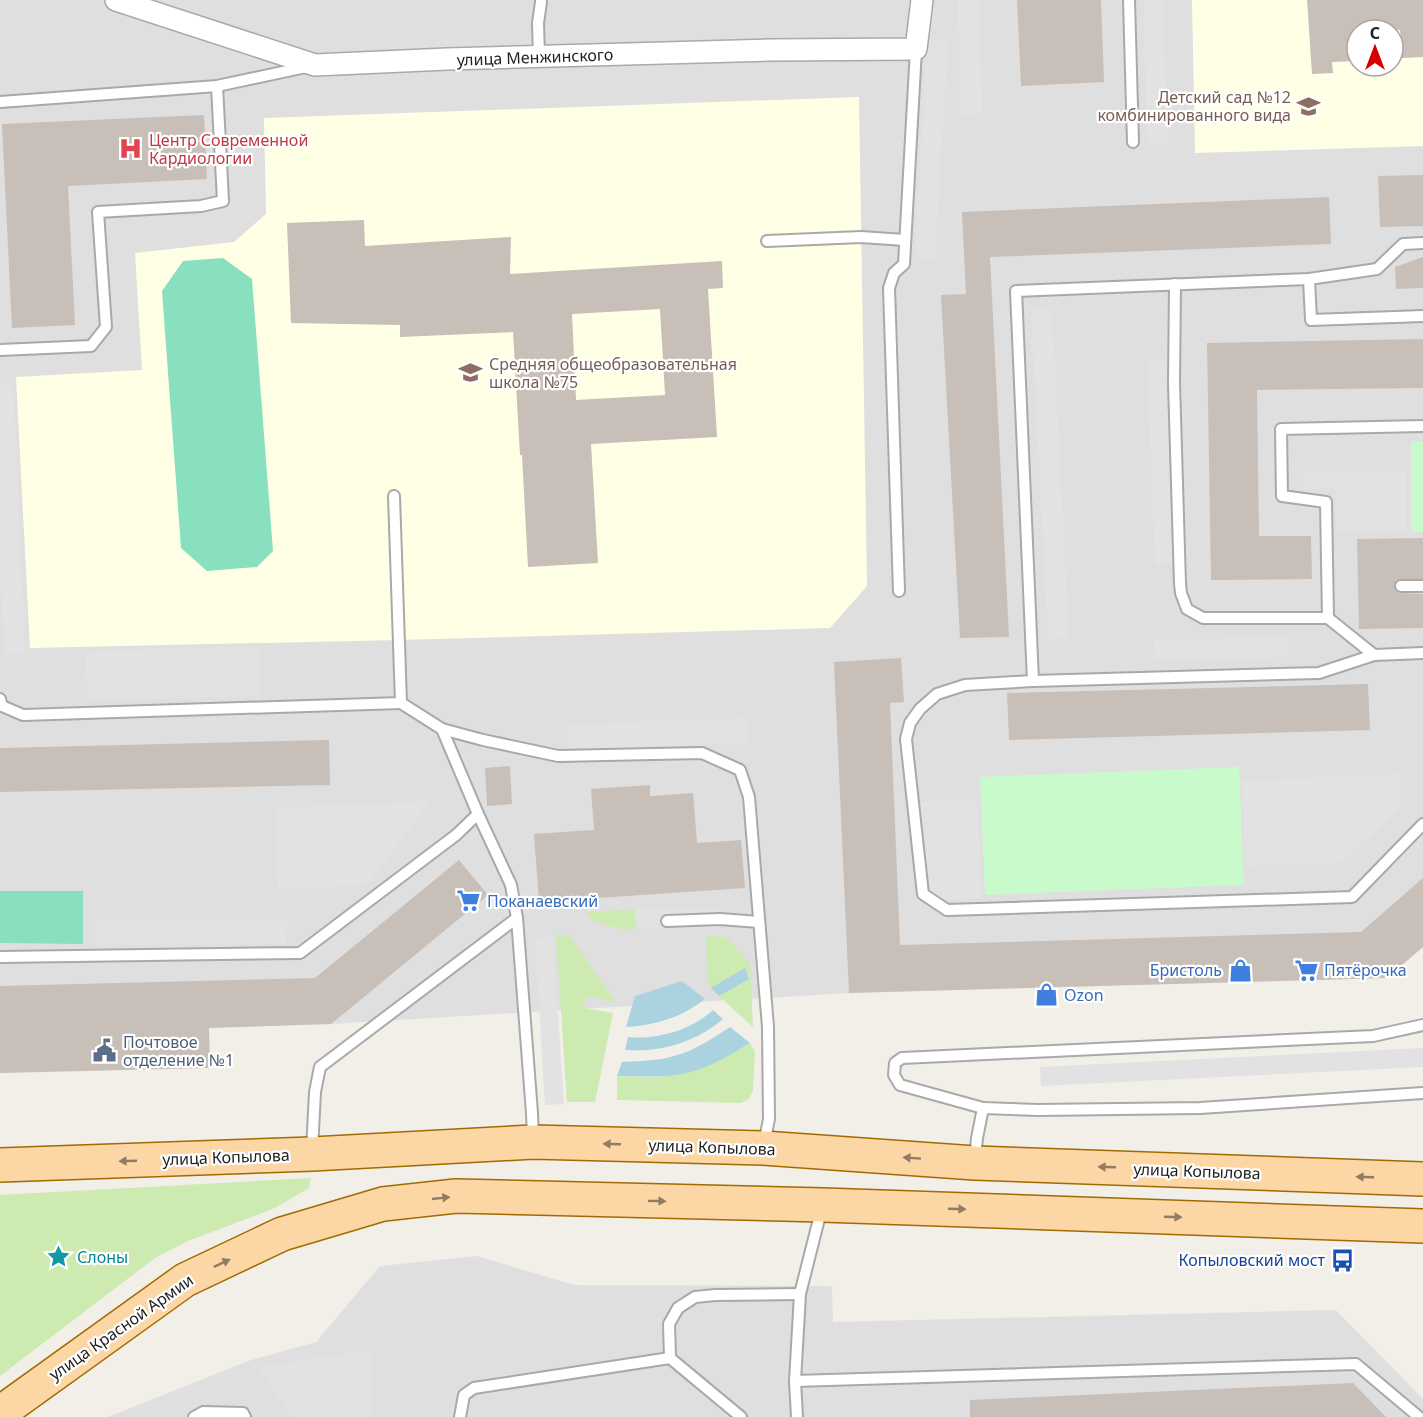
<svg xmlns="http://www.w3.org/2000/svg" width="1423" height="1417" font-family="'Noto Sans',sans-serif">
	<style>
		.residential { fill: #e0dfdf; fill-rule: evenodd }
		.education { fill: #ffffe5; fill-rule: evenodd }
		.grass { fill: #cdebb0 }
		.park { fill: #c8facc }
		.pitch { fill: #88e0be }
		.parking { fill: #e2e2e2 }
		.water { fill: #aad3df }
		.building { fill: #c7bfb8; fill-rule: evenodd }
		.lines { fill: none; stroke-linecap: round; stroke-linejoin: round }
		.service-casing { stroke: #a9a9a9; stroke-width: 14 }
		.minor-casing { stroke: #a9a9a9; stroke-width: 24 }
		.primary-casing { stroke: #a06b00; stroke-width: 36 }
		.service { stroke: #fff; stroke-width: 10 }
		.minor { stroke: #fff; stroke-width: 21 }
		.primary { stroke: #fcd6a4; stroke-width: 33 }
		.oneway { fill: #8f7c63 }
		.labels { text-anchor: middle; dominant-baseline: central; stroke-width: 4.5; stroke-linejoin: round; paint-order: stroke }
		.street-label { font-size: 16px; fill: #222; stroke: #fff }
		.education-label { font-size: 16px; fill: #785e54; stroke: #fff; text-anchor: end }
		.health-label { font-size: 16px; fill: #be3a42; stroke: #fff; text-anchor: start }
		.shop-label { font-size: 16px; fill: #366cbe; stroke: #fff; text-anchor: start }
		.service-label { font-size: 16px; fill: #4e5e75; stroke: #fff; text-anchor: start }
		.culture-label { font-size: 16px; fill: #0d838f; stroke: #fff; text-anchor: start }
		.transit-label { font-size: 16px; fill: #164399; stroke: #fff; text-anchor: end }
	</style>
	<rect width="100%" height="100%" fill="#f2efe9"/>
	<g class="residential">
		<path d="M0 0H1423V946L1387 978 849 993 331 1024 0 1034ZM1357 30H1393V66H1357Z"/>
		<polygon points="477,1256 574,1285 832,1286 833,1322 1336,1310 1423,1399 1423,1417 108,1417 248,1361 316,1342 380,1266"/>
	</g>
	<g class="education">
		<path d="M1192 0H1423V146L1195 153ZM1357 30H1393V66H1357Z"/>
		<polygon points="859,97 867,586 830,628 398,640 30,648 16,377 142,370 135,253 234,242 266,214 264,118"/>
	</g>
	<g class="grass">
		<polygon points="635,909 636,929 623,930 593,921 587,912"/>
		<polygon points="556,935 569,935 616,1002 586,996 584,1008 613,1013 595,1102 567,1102"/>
		<polygon points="706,936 726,937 750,963 753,1027 719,996 749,979 746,969 711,988 708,984"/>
		<path d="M750 1043 755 1051 753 1090 749 1099 741 1103 617 1100V1076C632 1076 649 1078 664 1076 696 1072 723 1060 750 1043Z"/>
		<polygon points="311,1178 309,1188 275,1208 188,1241 155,1258 0,1376 0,1195"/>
	</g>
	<g class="park">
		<rect x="1411" y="441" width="12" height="91"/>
		<polygon points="1239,767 1244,885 985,895 980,777"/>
	</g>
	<g class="pitch">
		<polygon points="223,258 252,279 273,551 257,567 207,571 181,548 162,291 183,261"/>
		<polygon points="0,891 83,891 83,944 0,943"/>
	</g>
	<g class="parking">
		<polygon points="958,0 980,0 982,114 960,114"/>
		<polygon points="1144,0 1164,0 1167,143 1147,144"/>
		<polygon points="927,40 948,42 935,260 915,259"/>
		<polygon points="1052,308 1069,638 1048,639 1031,309"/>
		<polygon points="1165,360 1173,565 1155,565 1147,361"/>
		<polygon points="13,384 25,654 4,654 0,562 0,385"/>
		<polygon points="1303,471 1406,471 1406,532 1336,532 1336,488 1303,489"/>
		<polygon points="1289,637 1289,657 1155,660 1154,640"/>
		<polygon points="260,646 261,696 87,701 86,651"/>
		<polygon points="748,718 749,743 568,749 568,724"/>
		<polygon points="1400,774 1401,808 1340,863 1245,866 1242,780"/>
		<polygon points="977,799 982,898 919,901 914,802"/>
		<polygon points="430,801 367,885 278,889 275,808"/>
		<polygon points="720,907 720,928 636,929 635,909"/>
		<polygon points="96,919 287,919 286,944 96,945"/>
		<polygon points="553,937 564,1104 545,1105 535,938"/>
		<polygon points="1423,1048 1423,1067 1041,1086 1040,1067"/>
		<polygon points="372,1350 372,1417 292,1417 259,1367"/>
	</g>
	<g class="water">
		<polygon points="745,968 749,979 719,996 711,988"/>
		<path d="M682 981 705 999C681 1018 656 1025 626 1027L635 996Z"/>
		<path d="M713 1010 723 1019C696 1042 660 1053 625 1050L628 1037C658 1040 691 1030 713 1010Z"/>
		<path d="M730 1027 750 1043C729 1056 707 1069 682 1074 661 1078 638 1076 617 1076L622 1062C639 1061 658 1061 674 1056 694 1051 713 1038 730 1027Z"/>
	</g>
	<g class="building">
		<polygon points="1017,0 1101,0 1104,82 1021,86"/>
		<polygon points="1307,0 1423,0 1423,57 1402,58 1400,30 1357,30 1357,61 1332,62 1333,73 1312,74"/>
		<polygon points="204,115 207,179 68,186 75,325 12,328 2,124"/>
		<polygon points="1423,175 1423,226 1380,227 1378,176"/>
		<polygon points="1329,197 1331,244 990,257 1009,637 960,638 941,295 966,294 962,212"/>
		<path d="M364 220 365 246 511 237 510 274 722 261 723 288 708 289 717 437 591 444 598 563 528 567 522 455H520L513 332 400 337V325L291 323 287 223ZM660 309 665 395 576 400 572 314Z"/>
		<polygon points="1423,257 1423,288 1396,289 1395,267"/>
		<polygon points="1423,339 1423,388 1257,390 1259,536 1311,536 1312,579 1211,580 1207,343"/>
		<polygon points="1423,538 1423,579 1400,579 1397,580 1394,585 1395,590 1398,593 1423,594 1423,628 1359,629 1357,539"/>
		<polygon points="901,658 904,702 890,703 900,945 1361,932 1423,878 1423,947 1387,978 849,993 834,662"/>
		<polygon points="1368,684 1370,730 1009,740 1007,693"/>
		<polygon points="329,740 330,785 0,792 0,748"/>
		<polygon points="510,766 512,804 487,806 485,768"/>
		<polygon points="650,785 650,796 693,793 697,843 741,840 745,888 539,902 534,834 594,830 591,789"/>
		<polygon points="459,860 488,895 331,1024 209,1028 210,1068 0,1073 0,986 315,978"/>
		<polygon points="1353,1383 1386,1417 970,1417 970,1400"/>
	</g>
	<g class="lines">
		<defs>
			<g id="service">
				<polyline points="1129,0 1133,142"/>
				<polyline points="539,57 538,23 541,2"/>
				<polyline points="0,102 217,86 306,67"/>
				<polyline points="767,241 861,237 905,240"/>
				<polyline points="1309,279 1311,320 1423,316"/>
				<polyline points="1175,284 1174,383 1180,584 1181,593 1187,609 1203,618 1328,618 1374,655"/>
				<polyline points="0,350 91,346 106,327 98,212 201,206 223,201 217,86"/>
				<polyline points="394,496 401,703 442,729 478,814 511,885 517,918 532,1113 533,1138"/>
				<polyline points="1401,586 1423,586"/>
				<polyline points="899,591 889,288 894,273 904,264 916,49"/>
				<polyline points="1328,618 1326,502 1282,496 1281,429 1423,426"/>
				<polyline points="1423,653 1374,655 1319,673 1033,681 965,685 937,694 920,709 910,723 906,739 923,894 947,910 1352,897 1423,824"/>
				<polyline points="1033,681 1016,291 1309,279 1377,269 1403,244 1423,243"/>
				<polyline points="0,699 2,706 23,715 401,703"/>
				<polyline points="442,729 483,740 558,756 702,753 740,770 749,797 768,1027 769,1119 764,1144"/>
				<polyline points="667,921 720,919 759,922"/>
				<polyline points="0,957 300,953 456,835 478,814"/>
				<polyline points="983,1108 900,1085 894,1075 895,1063 902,1058 1373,1036 1423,1025"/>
				<polyline points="312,1151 315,1092 320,1067 517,918"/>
				<polyline points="975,1158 977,1138 983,1108 1038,1110 1200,1108 1423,1093"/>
				<polyline points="670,1358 741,1417"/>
				<polyline points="795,1381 1356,1364 1419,1417"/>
				<polyline points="194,1417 203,1412 243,1413 245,1417"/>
				<polyline points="460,1417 464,1395 474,1388 670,1358 669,1324 678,1308 695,1297 715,1295 800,1294"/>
				<polyline points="797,1417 795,1381 800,1294 822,1207"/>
			</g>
			<polyline id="minor" points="116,0 315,65 447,59 771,50 916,49 922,0"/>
			<g id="primary">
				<polyline points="0,1165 312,1154 533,1142 763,1148 975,1163 1423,1179"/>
				<polyline points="0,1413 185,1280 282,1234 383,1204 456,1196 823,1205 1423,1226"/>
			</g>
		</defs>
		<use href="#service" class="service-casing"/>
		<use href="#minor" class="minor-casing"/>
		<use href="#primary" class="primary-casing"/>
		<use href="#service" class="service"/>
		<use href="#minor" class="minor"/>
		<use href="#primary" class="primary"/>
	</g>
	<defs><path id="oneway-solid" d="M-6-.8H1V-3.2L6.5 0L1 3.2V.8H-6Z" transform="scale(1.5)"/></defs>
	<g class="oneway">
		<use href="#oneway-solid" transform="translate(612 1144) rotate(-178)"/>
		<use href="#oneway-solid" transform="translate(912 1158) rotate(-176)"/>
		<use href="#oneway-solid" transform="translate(128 1161) rotate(178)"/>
		<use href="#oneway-solid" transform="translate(1107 1167) rotate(-178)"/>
		<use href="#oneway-solid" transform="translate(1365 1177) rotate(-178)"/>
		<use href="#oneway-solid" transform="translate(441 1198) rotate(-6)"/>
		<use href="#oneway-solid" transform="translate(657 1201) rotate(1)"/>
		<use href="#oneway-solid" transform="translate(957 1209) rotate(2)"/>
		<use href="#oneway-solid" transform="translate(1173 1217) rotate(2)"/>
		<use href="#oneway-solid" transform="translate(222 1263) rotate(-25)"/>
	</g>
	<defs>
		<symbol id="school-bare" viewBox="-9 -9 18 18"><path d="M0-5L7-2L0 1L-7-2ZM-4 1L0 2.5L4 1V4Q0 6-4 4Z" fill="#8d6e63" stroke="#fff" stroke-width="2.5" paint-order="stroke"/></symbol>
		<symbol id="hospital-bare" viewBox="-9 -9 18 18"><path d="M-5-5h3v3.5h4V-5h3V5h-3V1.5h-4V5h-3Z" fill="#e0444e" stroke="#fff" stroke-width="2.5" paint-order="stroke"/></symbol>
		<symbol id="supermarket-bare" viewBox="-9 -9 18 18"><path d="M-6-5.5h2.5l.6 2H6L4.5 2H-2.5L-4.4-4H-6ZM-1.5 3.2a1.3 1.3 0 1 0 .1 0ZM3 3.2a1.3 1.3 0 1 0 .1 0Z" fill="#3f7fe0" stroke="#fff" stroke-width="2.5" paint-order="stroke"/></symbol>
		<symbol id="shop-bare" viewBox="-9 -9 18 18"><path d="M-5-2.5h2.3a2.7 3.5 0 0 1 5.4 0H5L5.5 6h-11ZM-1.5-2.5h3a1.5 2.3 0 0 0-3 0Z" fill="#3f7fe0" stroke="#fff" stroke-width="2.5" paint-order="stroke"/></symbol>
		<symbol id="civic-bare" viewBox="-9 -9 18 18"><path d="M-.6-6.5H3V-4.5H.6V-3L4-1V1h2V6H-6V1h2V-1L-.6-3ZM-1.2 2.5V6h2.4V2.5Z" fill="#5c6f8a" stroke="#fff" stroke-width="2.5" paint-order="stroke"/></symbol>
		<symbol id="sight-bare" viewBox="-9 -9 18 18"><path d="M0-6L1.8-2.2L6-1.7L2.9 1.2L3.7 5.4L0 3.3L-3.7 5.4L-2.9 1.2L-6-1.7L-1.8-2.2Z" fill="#0f9aa8" stroke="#fff" stroke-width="2.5" paint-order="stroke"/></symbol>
		<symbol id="bus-bare" viewBox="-9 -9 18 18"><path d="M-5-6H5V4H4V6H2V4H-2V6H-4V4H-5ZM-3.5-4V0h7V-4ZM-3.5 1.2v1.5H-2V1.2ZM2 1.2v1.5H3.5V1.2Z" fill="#1a4fb4" stroke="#fff" stroke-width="2.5" paint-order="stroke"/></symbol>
	</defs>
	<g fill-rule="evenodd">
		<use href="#school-bare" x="1292" y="90" width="33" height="33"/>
		<use href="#hospital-bare" x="114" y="132" width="33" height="33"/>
		<use href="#school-bare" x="454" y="356" width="33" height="33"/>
		<use href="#supermarket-bare" x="452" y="884" width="33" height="33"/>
		<use href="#shop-bare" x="1224" y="954" width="33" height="33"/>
		<use href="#supermarket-bare" x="1290" y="954" width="33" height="33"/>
		<use href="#shop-bare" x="1030" y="978" width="33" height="33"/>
		<use href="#civic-bare" x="88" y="1034" width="33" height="33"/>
		<use href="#sight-bare" x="42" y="1240" width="33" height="33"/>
		<use href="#bus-bare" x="1326" y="1244" width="33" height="33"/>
	</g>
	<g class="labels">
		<g class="street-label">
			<text transform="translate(535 57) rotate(-2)">улица Менжинского</text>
			<text transform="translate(712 1147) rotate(2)">улица Копылова</text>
			<text transform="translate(226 1157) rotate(-2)">улица Копылова</text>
			<text transform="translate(1197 1171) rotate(2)">улица Копылова</text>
			<text transform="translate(121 1327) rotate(-35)">улица Красной Армии</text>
		</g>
		<g class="education-label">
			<text x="1291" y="97">Детский сад №12<tspan x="1291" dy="18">комбинированного вида</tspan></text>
			<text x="489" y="364" text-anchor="start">Средняя общеобразовательная<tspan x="489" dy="18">школа №75</tspan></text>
		</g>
		<g class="health-label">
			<text x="149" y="140">Центр Современной<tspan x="149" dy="18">Кардиологии</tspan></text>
		</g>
		<g class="shop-label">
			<text x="487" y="901">Поканаевский</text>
			<text x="1222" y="970" text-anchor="end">Бристоль</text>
			<text x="1324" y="970">Пятёрочка</text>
			<text x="1064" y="995">Ozon</text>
		</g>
		<g class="service-label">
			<text x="123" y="1042">Почтовое<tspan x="123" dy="18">отделение №1</tspan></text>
		</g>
		<g class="culture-label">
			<text x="77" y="1257">Слоны</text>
		</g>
		<g class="transit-label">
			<text x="1325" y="1260">Копыловский мост</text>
		</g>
	</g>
	<g transform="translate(1375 48)"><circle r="28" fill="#ffffff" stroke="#a7a7a7" stroke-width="1.5"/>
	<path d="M0-4.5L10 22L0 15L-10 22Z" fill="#d40000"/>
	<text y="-9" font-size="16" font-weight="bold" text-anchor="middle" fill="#222222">С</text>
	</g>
</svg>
